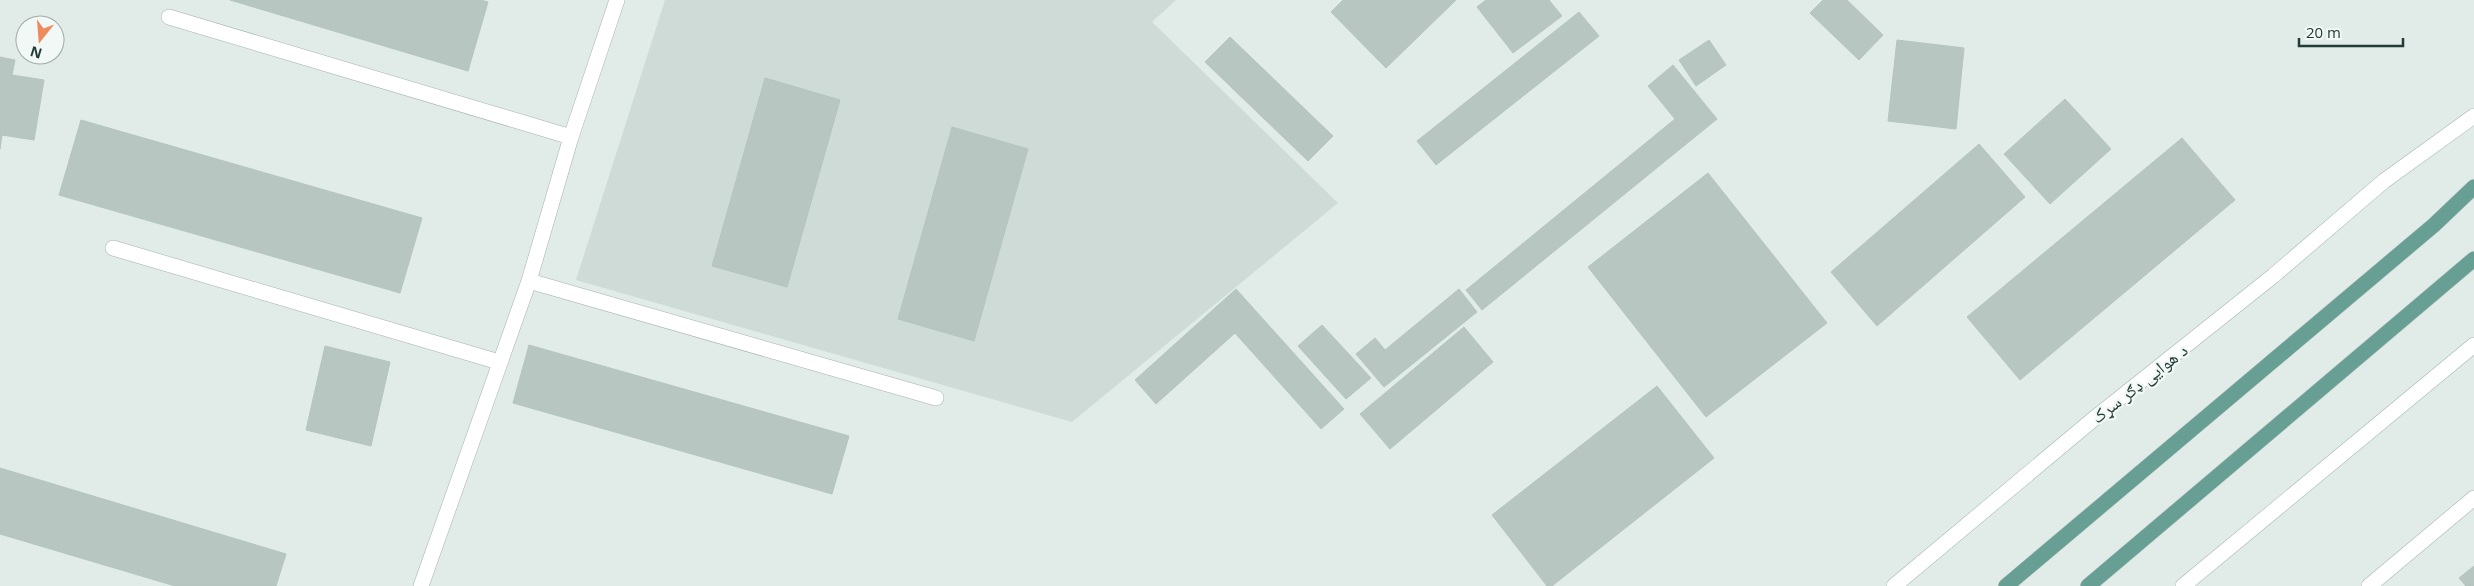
<svg xmlns="http://www.w3.org/2000/svg" width="2474" height="586" font-family="'Open Sans','Noto Naskh Arabic',sans-serif">
	<style>
		.built { fill: #cfdbd7 }
		.building { fill: #b7c6c1; stroke: #b4c5bf }
		.lines { fill: none; stroke-linecap: round; stroke-linejoin: round }
		.service-casing { stroke: #a4b3ae; stroke-width: 16 }
		.minor-casing { stroke: #a4b3ae; stroke-width: 16 }
		.secondary-casing { stroke: #a0b7b0; stroke-width: 16 }
		.primary-casing { stroke: #c1c8c7; stroke-width: 16 }
		.service { stroke: #fff; stroke-width: 15 }
		.minor { stroke: #fff; stroke-width: 15 }
		.secondary { stroke: #fff; stroke-width: 15 }
		.primary { stroke: #679f95; stroke-width: 15 }
		.labels { text-anchor: middle; dominant-baseline: central; stroke-width: 4.5; stroke-linejoin: round; paint-order: stroke }
		.street-label { font-size: 18px; fill: #223b36; stroke: #f2f8f5 }
	</style>
	<rect width="100%" height="100%" fill="#e1ebe7"/>
	<polygon class="built" points="665,0 1176,0 1152,22 1338,203 1072,422 576,280"/>
	<g class="building">
		<polygon points="230,0 481,0 488,2 468,71"/>
		<polygon points="1343,0 1456,0 1386,68 1331,12"/>
		<polygon points="1486,0 1549,0 1562,16 1513,53 1477,7"/>
		<polygon points="1823,0 1847,0 1883,35 1859,60 1810,13"/>
		<polygon points="1579,12 1599,36 1436,165 1417,141"/>
		<polygon points="1230,37 1333,136 1308,161 1205,62"/>
		<polygon points="1709,40 1726,65 1696,86 1679,60"/>
		<polygon points="1897,40 1964,48 1956,129 1888,121"/>
		<polygon points="0,57 15,60 12,75 44,80 34,140 2,135 0,149"/>
		<polygon points="1673,65 1717,119 1482,310 1466,290 1675,119 1648,86"/>
		<polygon points="765,78 840,100 787,287 712,266"/>
		<polygon points="2065,99 2111,149 2050,204 2004,154"/>
		<polygon points="81,120 422,218 400,293 59,195"/>
		<polygon points="952,127 1028,149 974,341 898,319"/>
		<polygon points="2182,138 2235,200 2020,380 1967,317"/>
		<polygon points="1979,144 2025,197 1877,326 1831,272"/>
		<polygon points="1708,173 1827,323 1706,417 1588,267"/>
		<polygon points="1236,289 1344,409 1321,429 1235,333 1156,404 1135,380"/>
		<polygon points="1459,289 1477,312 1384,387 1356,354 1375,338 1385,350"/>
		<polygon points="1322,325 1371,378 1346,399 1298,346"/>
		<polygon points="1464,327 1493,362 1390,449 1360,414"/>
		<polygon points="529,345 849,436 832,494 513,403"/>
		<polygon points="325,346 390,362 371,446 306,430"/>
		<polygon points="1657,386 1714,458 1552,586 1547,586 1492,515"/>
		<polygon points="0,468 286,554 276,586 175,586 0,534"/>
		<polygon points="2474,566 2474,586 2466,586 2459,578"/>
	</g>
	<g class="lines">
		<defs>
			<polyline id="service" points="2369,586 2474,498"/>
			<g id="minor">
				<polyline points="169,17 571,137"/>
				<polyline points="113,248 499,362"/>
				<polyline points="529,281 936,398"/>
				<polyline points="421,586 529,281 571,137 617,0"/>
			</g>
			<g id="secondary">
				<polyline points="1894,586 2096,417 2273,276 2384,181 2474,116"/>
				<polyline points="2183,586 2474,345"/>
			</g>
			<g id="primary">
				<polyline points="2006,586 2434,225 2474,187"/>
				<polyline points="2088,586 2474,259"/>
			</g>
		</defs>
		<use href="#service" class="service-casing"/>
		<use href="#minor" class="minor-casing"/>
		<use href="#secondary" class="secondary-casing"/>
		<use href="#primary" class="primary-casing"/>
		<use href="#service" class="service"/>
		<use href="#minor" class="minor"/>
		<use href="#secondary" class="secondary"/>
		<use href="#primary" class="primary"/>
	</g>
	<g class="labels">
		<g class="street-label">
			<text transform="translate(2139 383) rotate(-38)">د هوایی ډګر سړک</text>
		</g>
	</g>
	<g transform="translate(40 40) rotate(197)"><circle r="24" fill="#f2f8f5" stroke="#9faca9"/>
	<path d="M0-4L9 19L0 12L-9 19Z" fill="#ed8b5e"/>
	<text y="-8" font-size="14" font-weight="bold" text-anchor="middle" fill="#223b36">N</text>
	</g>
	<path d="M2299 38v8h104v-8" fill="none" stroke="#223b36" stroke-width="2.5"/>
	<text x="2306" y="38" font-size="15" fill="#223b36" stroke="#f2f8f5" stroke-width="4" paint-order="stroke">20 m</text>
</svg>
